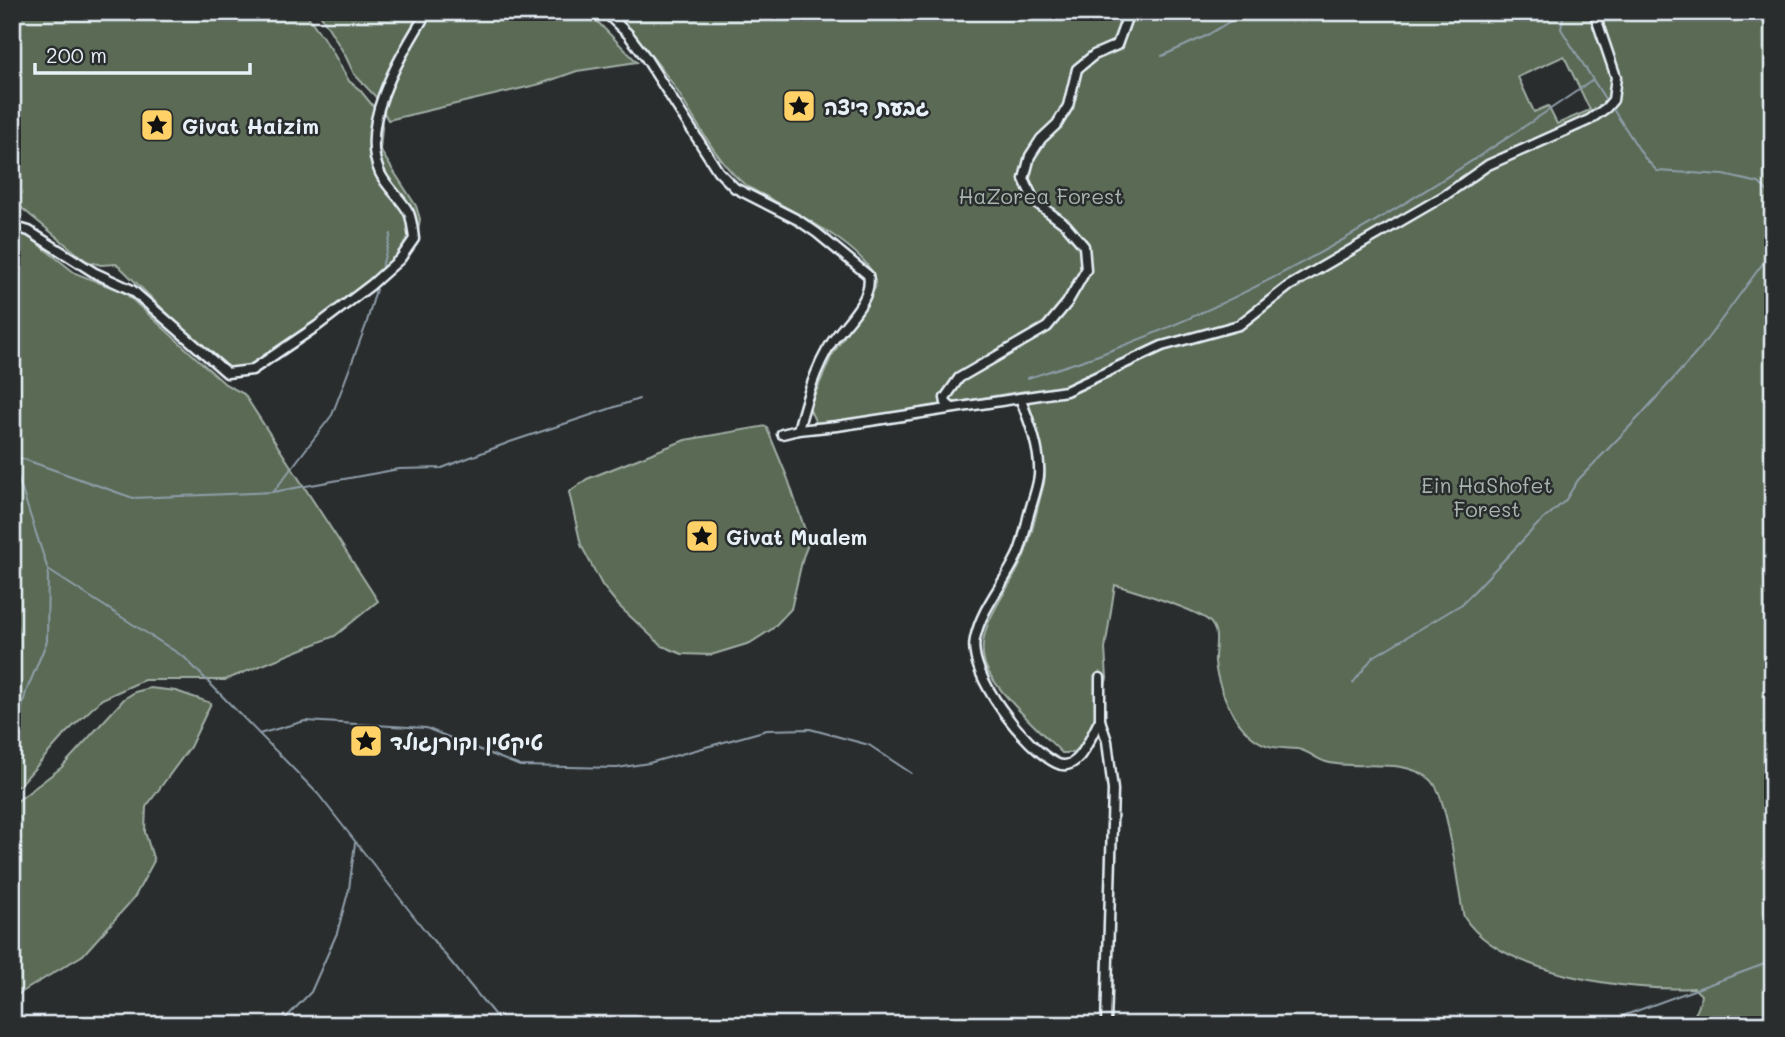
<svg xmlns="http://www.w3.org/2000/svg" width="1785" height="1037" font-family="Mali,'Playpen Sans Hebrew',sans-serif">
	<style>
		.green { fill: #5a6b54; stroke: #a1aea6; stroke-width: 2; fill-rule: evenodd }
		.lines { fill: none; stroke-linecap: round; stroke-linejoin: round }
		.stream { stroke: #8f9eaa; stroke-width: 2 }
		.street-casing { stroke: #e8f1f8; stroke-width: 13 }
		.street { stroke: #2a2d2e; stroke-width: 8 }
		.labels { text-anchor: middle; dominant-baseline: central; stroke-width: 5; stroke-linejoin: round; paint-order: stroke }
		.poi-label { font-size: 21px; font-weight: bold; fill: #e8f1f8; stroke: #2a2d2e; text-anchor: start }
		.park-label { font-size: 21px; fill: #a8b5ae; stroke: #2a2d2e }
	</style>
	<rect width="100%" height="100%" fill="#2a2d2e"/>
	<filter id="ink" filterUnits="userSpaceOnUse"><feTurbulence type="fractalNoise" baseFrequency=".0143" numOctaves="2"/><feDisplacementMap in="SourceGraphic" scale="14" xChannelSelector="R" yChannelSelector="G"/><feConvolveMatrix kernelMatrix="1 2 1 2 8 2 1 2 1" color-interpolation-filters="sRGB"/></filter>
	<g filter="url(#ink)">
		<g class="green">
			<polygon points="12,12 305,12 331,49 349,81 360,90 381,116 382,128 380,150 416,206 420,219 416,243 350,299 263,360 238,368 221,366 119,266 116,264 101,265 86,261 12,200"/>
			<polygon points="319,12 588,12 637,62 577,71 540,84 388,120 375,96 354,74 345,55"/>
			<path d="M615 12H1773V1025H1680C1695 1018 1699 1011 1701 995L1694 988C1632 992 1501 975 1464 917 1457 891 1449 794 1430 779 1400 756 1357 771 1326 762 1316 759 1307 750 1297 749 1278 747 1269 750 1252 737 1233 722 1217 686 1215 662 1214 648 1221 632 1209 621 1197 610 1133 590 1115 585L1105 649 1107 678 1100 707 1081 746 1073 753H1062C1042 733 998 693 987 669 969 630 1011 591 1024 556 1033 533 1037 507 1044 484 1048 451 1033 422 1025 391L836 422 816 423 809 408 812 401 831 357 875 288C882 251 775 203 747 186 719 167 692 113 672 83 654 58 635 35 615 12ZM1564 56 1590 110 1557 124 1548 106 1534 112 1518 77Z"/>
			<polygon points="12,223 75,273 125,293 225,384 244,394 378,601 335,636 225,680 144,680 102,699 66,733 19,786 12,787"/>
			<polygon points="766,426 788,479 809,542 803,557 791,609 772,629 750,643 711,655 682,654 662,646 619,606 602,585 581,545 569,492 587,479 685,440"/>
			<polygon points="150,688 176,691 211,703 190,747 146,807 145,832 154,861 134,898 83,955 12,998 12,805 62,767 124,699 135,692"/>
		</g>
		<g class="lines">
			<g class="stream">
				<polyline points="1564,12 1561,29 1607,102"/>
				<polyline points="1162,56 1206,36 1245,12"/>
				<polyline points="1611,106 1644,157 1657,171 1724,175 1759,183 1773,197"/>
				<polyline points="381,270 391,234"/>
				<path d="M1028 378C1053 370 1079 362 1104 353 1279 289 1440 185 1593 80"/>
				<polyline points="12,455 133,498 273,492 399,469 442,468 510,442 639,399"/>
				<polyline points="12,459 48,570 47,641 26,692 12,744"/>
				<polyline points="274,491 332,415 366,325 377,286"/>
				<polyline points="48,570 184,657 318,794 427,933 503,1025"/>
				<polyline points="1353,683 1373,657 1462,604 1538,524 1565,501 1578,480 1638,418 1699,350 1769,255 1773,241"/>
				<polyline points="259,734 305,721 426,728 520,766 617,768 649,763 767,730 810,729 869,745 911,773"/>
				<polyline points="279,1025 311,992 337,933 349,889 355,843"/>
				<polyline points="1598,1025 1773,961"/>
			</g>
			<defs>
				<g id="street">
					<path d="M605 12 628 34 644 55 718 171 735 188 798 220 817 233 868 275C874 299 844 324 832 342 815 368 806 400 798 430"/>
					<path d="M12 226 29 231 95 273 132 290 227 373 252 370 317 326 371 285 400 259 414 239C413 231 412 220 409 213 402 199 387 188 380 173 357 123 402 54 427 12"/>
					<path d="M1020 398C1029 420 1041 451 1039 476 1037 491 1030 507 1027 522 1024 534 1022 548 1016 558 1003 585 981 609 975 639 967 675 1026 748 1056 763 1079 775 1091 734 1100 720"/>
					<polyline points="952,408 946,403 945,398 959,378 1047,327 1067,303 1086,270 1084,246 1066,225 1034,201 1024,179 1030,156 1041,139 1057,124 1068,106 1077,69 1094,55 1117,45 1129,12"/>
					<polyline points="782,434 798,430 837,426 1066,391 1162,346 1239,325 1289,286 1444,196 1488,165 1589,120 1606,108 1613,100 1616,77 1594,12"/>
					<polyline points="1100,678 1100,720 1107,741 1113,790 1106,1025"/>
				</g>
			</defs>
			<use href="#street" class="street-casing"/>
			<use href="#street" class="street"/>
		</g>
	</g>
	<defs>
		<symbol id="sight-square" viewBox="-11 -11 22 22"><rect x="-9" y="-9" width="18" height="18" rx="4" fill="#ffd166" stroke="#2a2d2e"/><path d="M0-6L1.8-2.2L6-1.7L2.9 1.2L3.7 5.4L0 3.3L-3.7 5.4L-2.9 1.2L-6-1.7L-1.8-2.2Z" fill="#111"/></symbol>
	</defs>
	<g fill-rule="evenodd">
		<use href="#sight-square" x="780" y="87" width="38" height="38"/>
		<use href="#sight-square" x="138" y="106" width="38" height="38"/>
		<use href="#sight-square" x="683" y="517" width="38" height="38"/>
		<use href="#sight-square" x="347" y="722" width="38" height="38"/>
	</g>
	<g class="labels">
		<g class="poi-label">
			<text x="824" y="106">גבעת דיצה</text>
			<text x="182" y="125">Givat Haizim</text>
			<text x="726" y="536">Givat Mualem</text>
			<text x="390" y="741">טיקטין וקורנגולד</text>
		</g>
		<g class="park-label">
			<text x="1041" y="195">HaZorea Forest</text>
			<text x="1487" y="484">Ein HaShofet<tspan x="1487" dy="24">Forest</tspan></text>
		</g>
	</g>
	<rect width="1785" height="1037" fill="none" stroke="#2a2d2e" stroke-width="42"/>
	<rect x="21" y="21" width="1743" height="995" fill="none" stroke="#e8f1f8" stroke-width="2.5" filter="url(#ink)"/>
	<path d="M35 63v10h215v-10" fill="none" stroke="#e8f1f8" stroke-width="3.5"/>
	<text x="46" y="63" font-size="21" fill="#e8f1f8" stroke="#2a2d2e" stroke-width="5" paint-order="stroke">200 m</text>
</svg>
